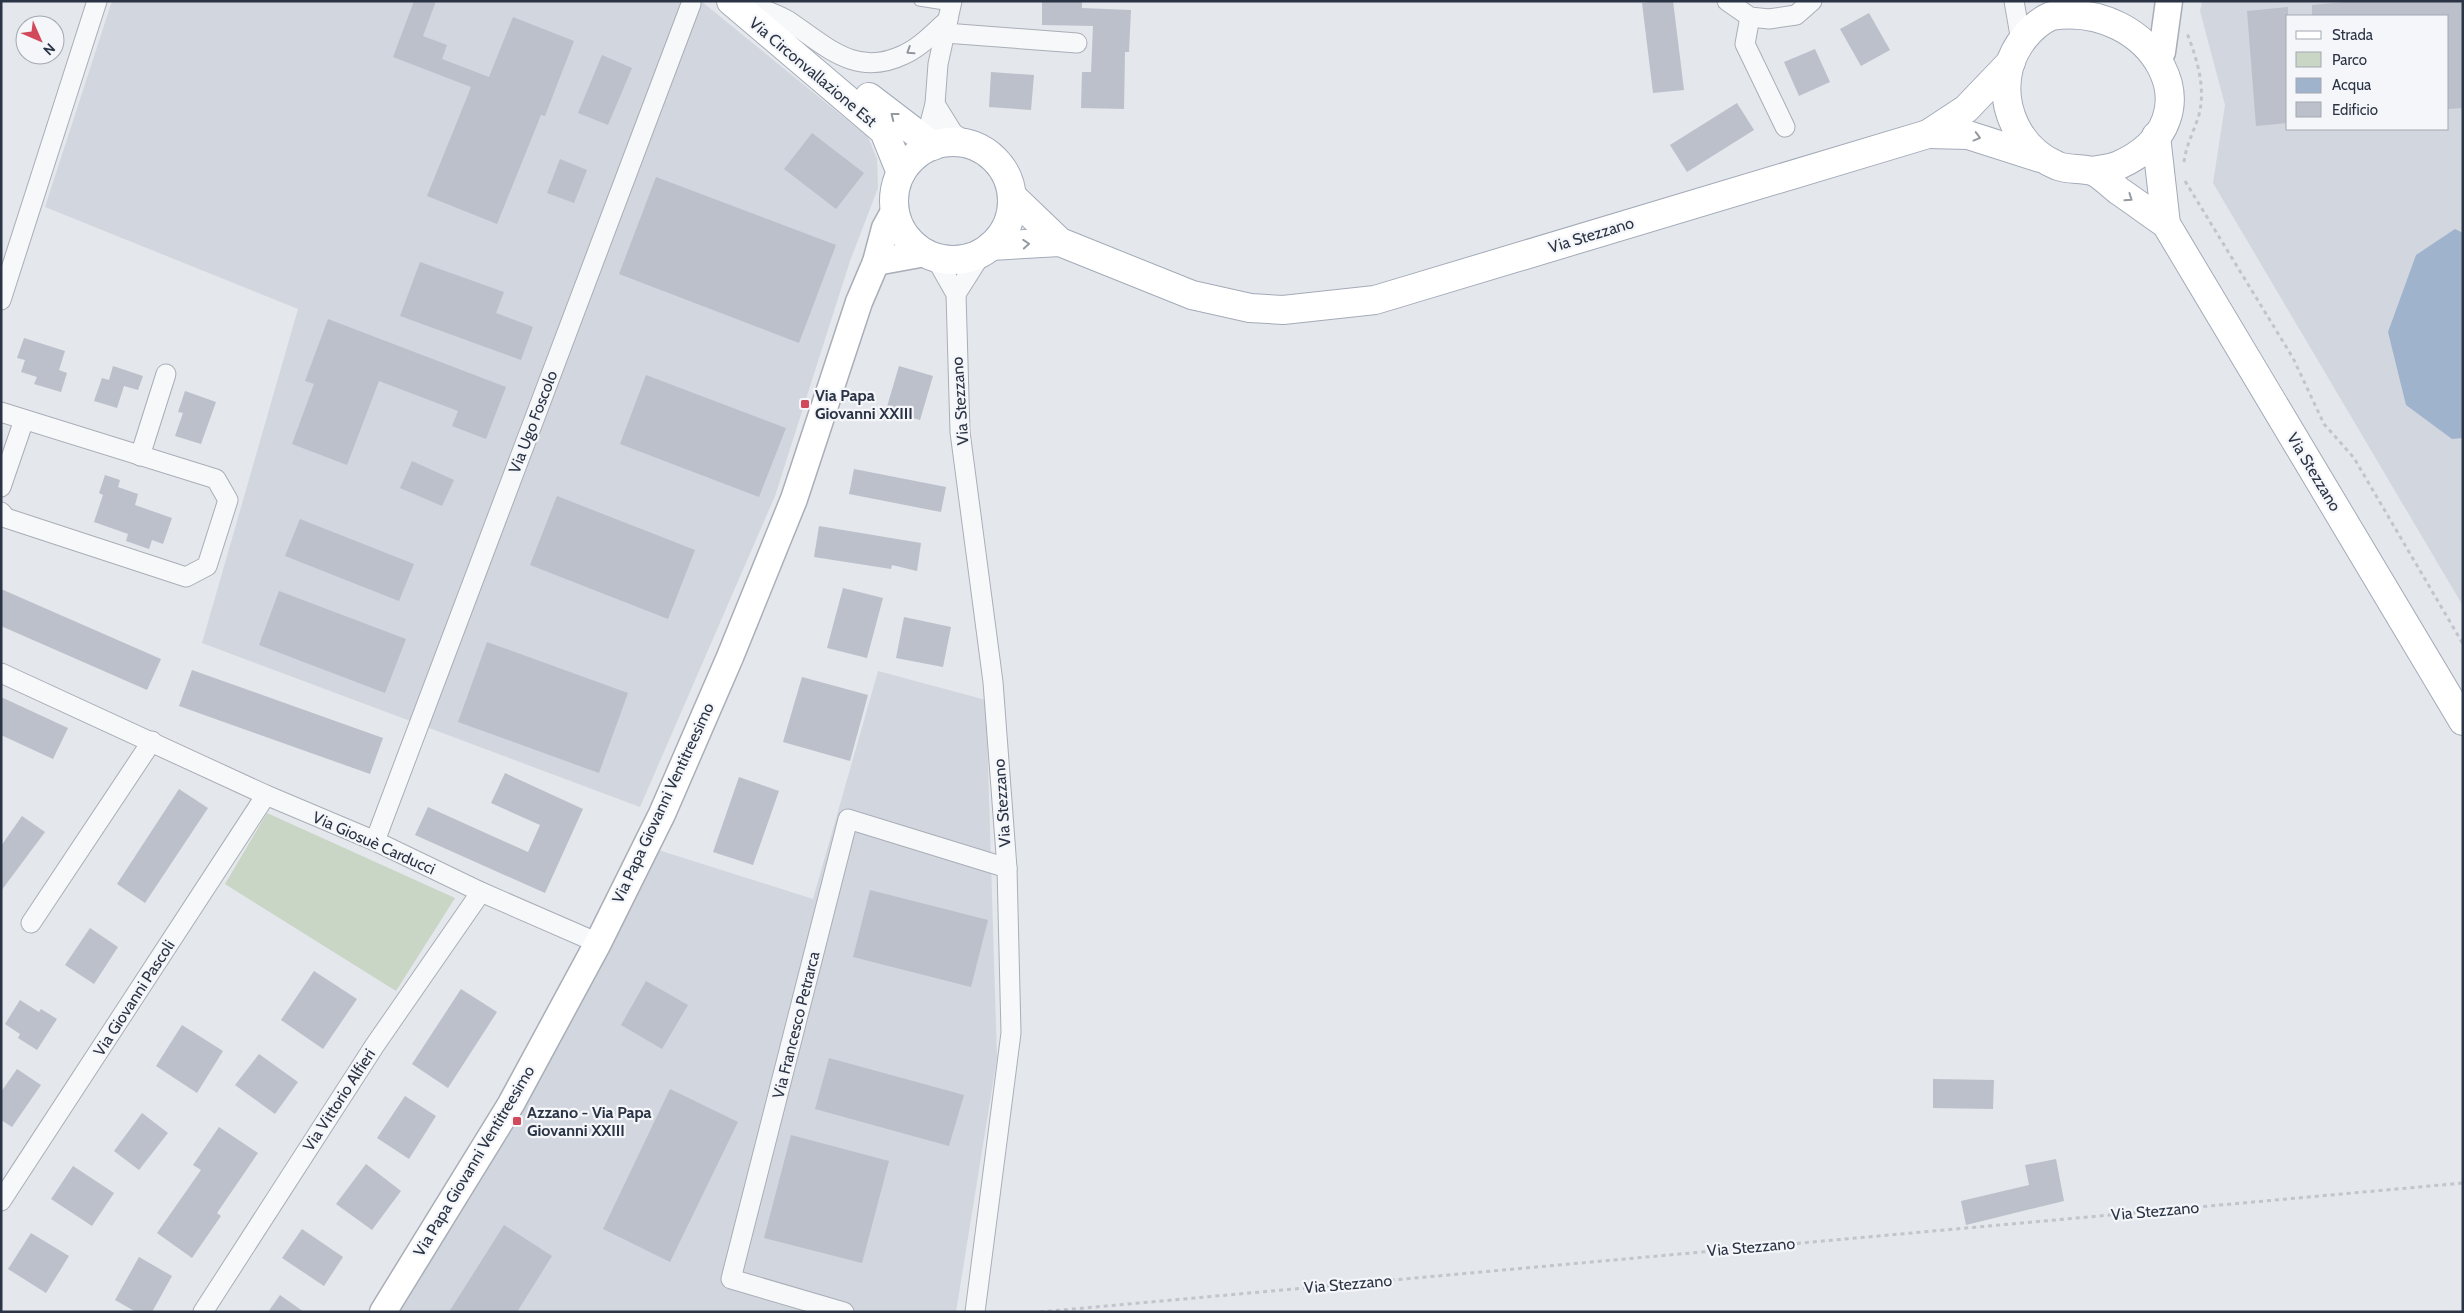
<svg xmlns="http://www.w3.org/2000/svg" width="2464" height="1313" font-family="Cabin,sans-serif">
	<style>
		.built { fill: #d2d6de; fill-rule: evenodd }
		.green { fill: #c9d6c5 }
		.water { fill: #9fb4cc }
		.building { fill: #bbc0ca }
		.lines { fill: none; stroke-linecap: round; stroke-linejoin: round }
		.lane-casing { stroke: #a9aeb7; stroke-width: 11 }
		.street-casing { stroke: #a9aeb7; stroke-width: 21 }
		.secondary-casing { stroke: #a9aeb7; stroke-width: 29 }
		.primary-casing { stroke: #a3abb8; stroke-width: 30 }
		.path { stroke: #c2c5cb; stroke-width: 3; stroke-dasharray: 4 4; stroke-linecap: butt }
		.lane { stroke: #f7f8fa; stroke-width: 9 }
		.street { stroke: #f7f8fa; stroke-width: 19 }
		.secondary { stroke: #fff; stroke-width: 26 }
		.primary { stroke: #fff; stroke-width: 28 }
		.oneway { stroke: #9196a0 }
		.oneway2 { stroke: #959aa2 }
		.poi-dot { fill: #d1495b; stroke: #f4f6f9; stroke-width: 2 }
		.labels { text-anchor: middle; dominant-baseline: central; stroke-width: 4.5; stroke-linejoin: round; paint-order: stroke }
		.street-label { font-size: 16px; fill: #2b3445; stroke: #f4f6f9 }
		.poi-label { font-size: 16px; font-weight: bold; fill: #2b3445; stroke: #f4f6f9; text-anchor: start }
	</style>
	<rect width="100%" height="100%" fill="#e4e7ec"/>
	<g class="built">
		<polygon points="112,1 701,1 868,137 877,159 878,188 850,261 775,496 640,807 202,643 298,309 45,207"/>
		<path d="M2202 1H2463V606L2213 183 2225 105 2200 11ZM2288 16H2448V129H2288Z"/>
		<polygon points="878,671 986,700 997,1058 956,1312 391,1312 655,849 813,899"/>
	</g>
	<polygon class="green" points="267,813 455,898 396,991 225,884"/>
	<polygon class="water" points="2455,229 2463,233 2463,438 2452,439 2406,405 2388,332 2416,255"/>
	<g class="building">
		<polygon points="414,1 436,1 423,36 447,45 442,59 489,77 513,17 574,41 545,116 541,115 497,224 427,196 471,87 393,57"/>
		<polygon points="1042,1 1082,1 1082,8 1131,10 1129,52 1125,52 1124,109 1081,108 1082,72 1091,72 1093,26 1042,25"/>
		<polygon points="1655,1 1673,1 1684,90 1653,93 1642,3"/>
		<polygon points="2356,1 2463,1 2463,108 2448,109 2448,16 2312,16 2312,5"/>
		<polygon points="2288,7 2288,123 2256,126 2247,11"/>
		<polygon points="1869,13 1890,50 1861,66 1840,29"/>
		<polygon points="1815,49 1830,82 1799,96 1784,62"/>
		<polygon points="602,55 632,68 608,125 578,113"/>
		<polygon points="991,72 1034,75 1031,110 989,107"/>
		<polygon points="1737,103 1754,130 1687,172 1670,145"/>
		<polygon points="812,133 864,173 836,209 784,169"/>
		<polygon points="560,159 587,170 574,203 547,193"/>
		<polygon points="656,177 836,245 799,343 619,274"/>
		<polygon points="420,262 504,292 496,313 533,327 521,360 400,316"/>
		<polygon points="328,319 506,387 486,439 452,426 458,411 379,381 347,465 292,444 314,384 305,381"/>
		<polygon points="24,338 65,351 59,370 67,373 61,392 34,384 37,377 21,372 25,360 17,358"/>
		<polygon points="113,366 143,376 138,390 124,386 117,408 94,401 102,378 109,380"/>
		<polygon points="899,366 933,376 920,420 886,410"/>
		<polygon points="646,375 786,428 759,497 620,444"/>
		<polygon points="185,391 216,402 201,444 175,436 183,413 178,412"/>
		<polygon points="412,461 454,480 442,506 400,488"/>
		<polygon points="854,469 946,487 941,512 849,494"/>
		<polygon points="105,475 120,480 118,487 138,494 135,505 172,518 163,544 152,540 149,549 126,541 128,534 94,522 103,495 99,493"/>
		<polygon points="557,496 695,550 668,619 530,565"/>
		<polygon points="300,519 414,564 399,601 285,556"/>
		<polygon points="819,526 921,543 917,571 892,565 891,569 814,557"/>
		<polygon points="843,588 883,598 867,658 827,648"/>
		<polygon points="1,589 161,659 147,690 1,626"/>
		<polygon points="279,591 406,639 385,693 259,645"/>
		<polygon points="904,617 951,627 943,667 896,658"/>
		<polygon points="487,642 628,693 599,773 458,722"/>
		<polygon points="192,670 383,738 370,774 179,706"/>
		<polygon points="802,677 868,695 850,761 783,742"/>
		<polygon points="1,697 68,728 53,759 1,735"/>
		<polygon points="505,773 583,809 545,893 415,835 428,807 528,852 540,825 491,803"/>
		<polygon points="739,777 779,791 753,865 713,852"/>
		<polygon points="179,789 208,808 145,903 117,884"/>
		<polygon points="22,816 45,832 1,891 1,846"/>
		<polygon points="870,890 988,920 971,987 853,957"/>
		<polygon points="90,928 118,947 94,984 65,965"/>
		<polygon points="314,971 357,999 323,1049 281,1020"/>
		<polygon points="646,981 688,1005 662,1049 621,1025"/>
		<polygon points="461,989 497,1012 448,1088 412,1064"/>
		<polygon points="20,1000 39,1012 41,1009 57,1019 37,1050 18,1038 20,1034 5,1024"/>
		<polygon points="182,1025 223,1051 197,1093 156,1066"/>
		<polygon points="259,1054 298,1082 275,1114 235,1085"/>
		<polygon points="829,1058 964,1095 949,1146 815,1109"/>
		<polygon points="17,1069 41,1085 12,1127 1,1120 1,1092"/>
		<polygon points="1933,1079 1994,1080 1993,1109 1933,1108"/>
		<polygon points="670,1089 738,1122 670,1262 603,1229"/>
		<polygon points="405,1096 436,1116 409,1159 377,1138"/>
		<polygon points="142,1113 168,1133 139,1170 114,1151"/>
		<polygon points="219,1127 258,1153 217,1213 221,1216 192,1258 157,1233 201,1170 193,1165"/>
		<polygon points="791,1135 889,1161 862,1263 764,1238"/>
		<polygon points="2056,1159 2064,1201 1966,1225 1961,1201 2029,1185 2025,1165"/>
		<polygon points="366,1164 401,1191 372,1230 336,1204"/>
		<polygon points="73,1166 114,1193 92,1226 51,1199"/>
		<polygon points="504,1225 552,1256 517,1312 449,1312"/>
		<polygon points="302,1229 343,1257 324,1286 282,1258"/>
		<polygon points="31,1233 69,1256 46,1293 8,1269"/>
		<polygon points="139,1257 172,1276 152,1312 136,1312 115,1300"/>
		<polygon points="280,1295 304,1312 268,1312"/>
	</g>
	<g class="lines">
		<defs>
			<polyline id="lane" points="919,1 951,6"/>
			<g id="street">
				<path d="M741 1C755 7 773 12 787 20 825 45 855 78 903 55 920 48 934 32 948 20"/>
				<polyline points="1727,1 1750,17 1769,19 1796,15 1812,1"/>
				<polyline points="2014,1 2021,41"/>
				<polyline points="1750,17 1745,44 1785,127"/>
				<polyline points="945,33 1077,43"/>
				<polyline points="935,104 953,133 970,144"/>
				<polyline points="938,144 929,127 935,104 938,64 952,1"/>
				<polyline points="935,257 956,294 960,432 993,682 1007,868 1011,1033 975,1312"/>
				<polyline points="956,294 982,253"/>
				<polyline points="1,300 97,1"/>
				<polyline points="1,412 216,479 228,500 207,566 186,577 6,518 1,512"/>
				<polyline points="140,456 166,374"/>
				<polyline points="1,487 24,420"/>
				<polyline points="1,673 266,795 375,841 481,892 598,943"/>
				<polyline points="375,841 691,4"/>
				<polyline points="31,923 152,741"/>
				<polyline points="1,1201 266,795"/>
				<polyline points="203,1312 375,1045 481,892"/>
				<polyline points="844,1312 731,1279 848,819 1007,868"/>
			</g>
			<g id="secondary">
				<polyline points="2162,52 2169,1"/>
				<polyline points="876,262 925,253"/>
				<polyline points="383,1312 511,1104 598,943 662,814 730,657 794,499 859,302 876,262 885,228 895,210"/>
			</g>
			<g id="primary">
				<polyline points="731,1 884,131 901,173"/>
				<polyline points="869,97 933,146"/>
				<polyline points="1928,134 1968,135 2040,158"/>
				<polyline points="2156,136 2166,224 2463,721"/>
				<circle cx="953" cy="201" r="59"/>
				<path d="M2093 171C2101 169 2111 169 2119 165 2222 119 2152 0 2051 16 2031 25 2015 46 2009 67 1999 107 2019 150 2058 166 2069 170 2081 168 2092 171 2101 174 2111 185 2119 191 2135 202 2150 213 2166 224"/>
				<polyline points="1012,196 1060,242 1192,295 1250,308 1283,310 1375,300 1928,134 1966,109 2011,62"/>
				<polyline points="991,246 1060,242"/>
			</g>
		</defs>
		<use href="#lane" class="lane-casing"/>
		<use href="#street" class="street-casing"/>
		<use href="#secondary" class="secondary-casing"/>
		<use href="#primary" class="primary-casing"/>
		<g class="path">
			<path d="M2184 162C2186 146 2193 133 2198 118 2207 90 2197 59 2187 33"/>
			<polyline points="2185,181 2293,358 2324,424 2354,458 2463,644"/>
			<polyline points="1040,1312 2463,1183"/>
		</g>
		<use href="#lane" class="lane"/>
		<use href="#street" class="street"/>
		<use href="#secondary" class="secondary"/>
		<use href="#primary" class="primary"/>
	</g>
	<defs><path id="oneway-chevron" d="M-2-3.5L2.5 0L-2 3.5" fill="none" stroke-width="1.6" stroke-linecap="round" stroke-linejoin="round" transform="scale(1.25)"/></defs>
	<use class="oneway" href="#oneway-chevron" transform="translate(910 51) rotate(147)"/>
	<g class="oneway2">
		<use href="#oneway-chevron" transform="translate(894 116) rotate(-142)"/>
		<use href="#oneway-chevron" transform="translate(1977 137) rotate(15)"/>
		<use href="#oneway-chevron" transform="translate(2129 198) rotate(35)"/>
		<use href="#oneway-chevron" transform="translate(1026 244) rotate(-4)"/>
	</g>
	<g class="poi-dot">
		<rect x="800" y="399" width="10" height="10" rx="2.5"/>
		<rect x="512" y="1116" width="10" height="10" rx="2.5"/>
	</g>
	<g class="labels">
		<g class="street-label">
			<text transform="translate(813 72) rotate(40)">Via Circonvallazione Est</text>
			<text transform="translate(1591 235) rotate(-17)">Via Stezzano</text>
			<text transform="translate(960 401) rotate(-94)">Via Stezzano</text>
			<text transform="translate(533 422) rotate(-69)">Via Ugo Foscolo</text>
			<text transform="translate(2314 472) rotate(59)">Via Stezzano</text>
			<text transform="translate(663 803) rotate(-65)">Via Papa Giovanni Ventitreesimo</text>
			<text transform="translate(1002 803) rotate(-94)">Via Stezzano</text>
			<text transform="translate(374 843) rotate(24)">Via Giosuè Carducci</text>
			<text transform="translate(134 998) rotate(-57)">Via Giovanni Pascoli</text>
			<text transform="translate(796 1025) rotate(-76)">Via Francesco Petrarca</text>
			<text transform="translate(339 1100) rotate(-57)">Via Vittorio Alfieri</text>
			<text transform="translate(474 1161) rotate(-59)">Via Papa Giovanni Ventitreesimo</text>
			<text transform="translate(2155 1211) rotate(-5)">Via Stezzano</text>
			<text transform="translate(1751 1247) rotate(-5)">Via Stezzano</text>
			<text transform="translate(1348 1284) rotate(-5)">Via Stezzano</text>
		</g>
		<g class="poi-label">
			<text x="815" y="395">Via Papa<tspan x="815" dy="18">Giovanni XXIII</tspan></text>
			<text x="527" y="1112">Azzano - Via Papa<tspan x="527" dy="18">Giovanni XXIII</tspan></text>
		</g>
	</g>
	<rect width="2464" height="1313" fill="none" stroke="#2b3445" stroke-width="5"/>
	<rect x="2286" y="15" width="162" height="115" fill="#f4f6f9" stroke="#a4a8b1"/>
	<rect x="2296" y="31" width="25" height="8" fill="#ffffff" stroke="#a4a8b1"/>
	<text x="2332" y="40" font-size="15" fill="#2b3445">Strada</text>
	<rect x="2296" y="52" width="25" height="15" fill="#c9d6c5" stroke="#a4a8b1"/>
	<text x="2332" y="65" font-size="15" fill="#2b3445">Parco</text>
	<rect x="2296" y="78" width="25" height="15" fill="#9fb4cc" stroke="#a4a8b1"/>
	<text x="2332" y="90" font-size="15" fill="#2b3445">Acqua</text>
	<rect x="2296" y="102" width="25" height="15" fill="#bbc0ca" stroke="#a4a8b1"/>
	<text x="2332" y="115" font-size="15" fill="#2b3445">Edificio</text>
	<g transform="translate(40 40) rotate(135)"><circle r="24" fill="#f4f6f9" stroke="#a4a8b1"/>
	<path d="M0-4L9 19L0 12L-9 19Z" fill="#d1495b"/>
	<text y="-8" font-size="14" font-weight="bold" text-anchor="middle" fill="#2b3445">N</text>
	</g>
</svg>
